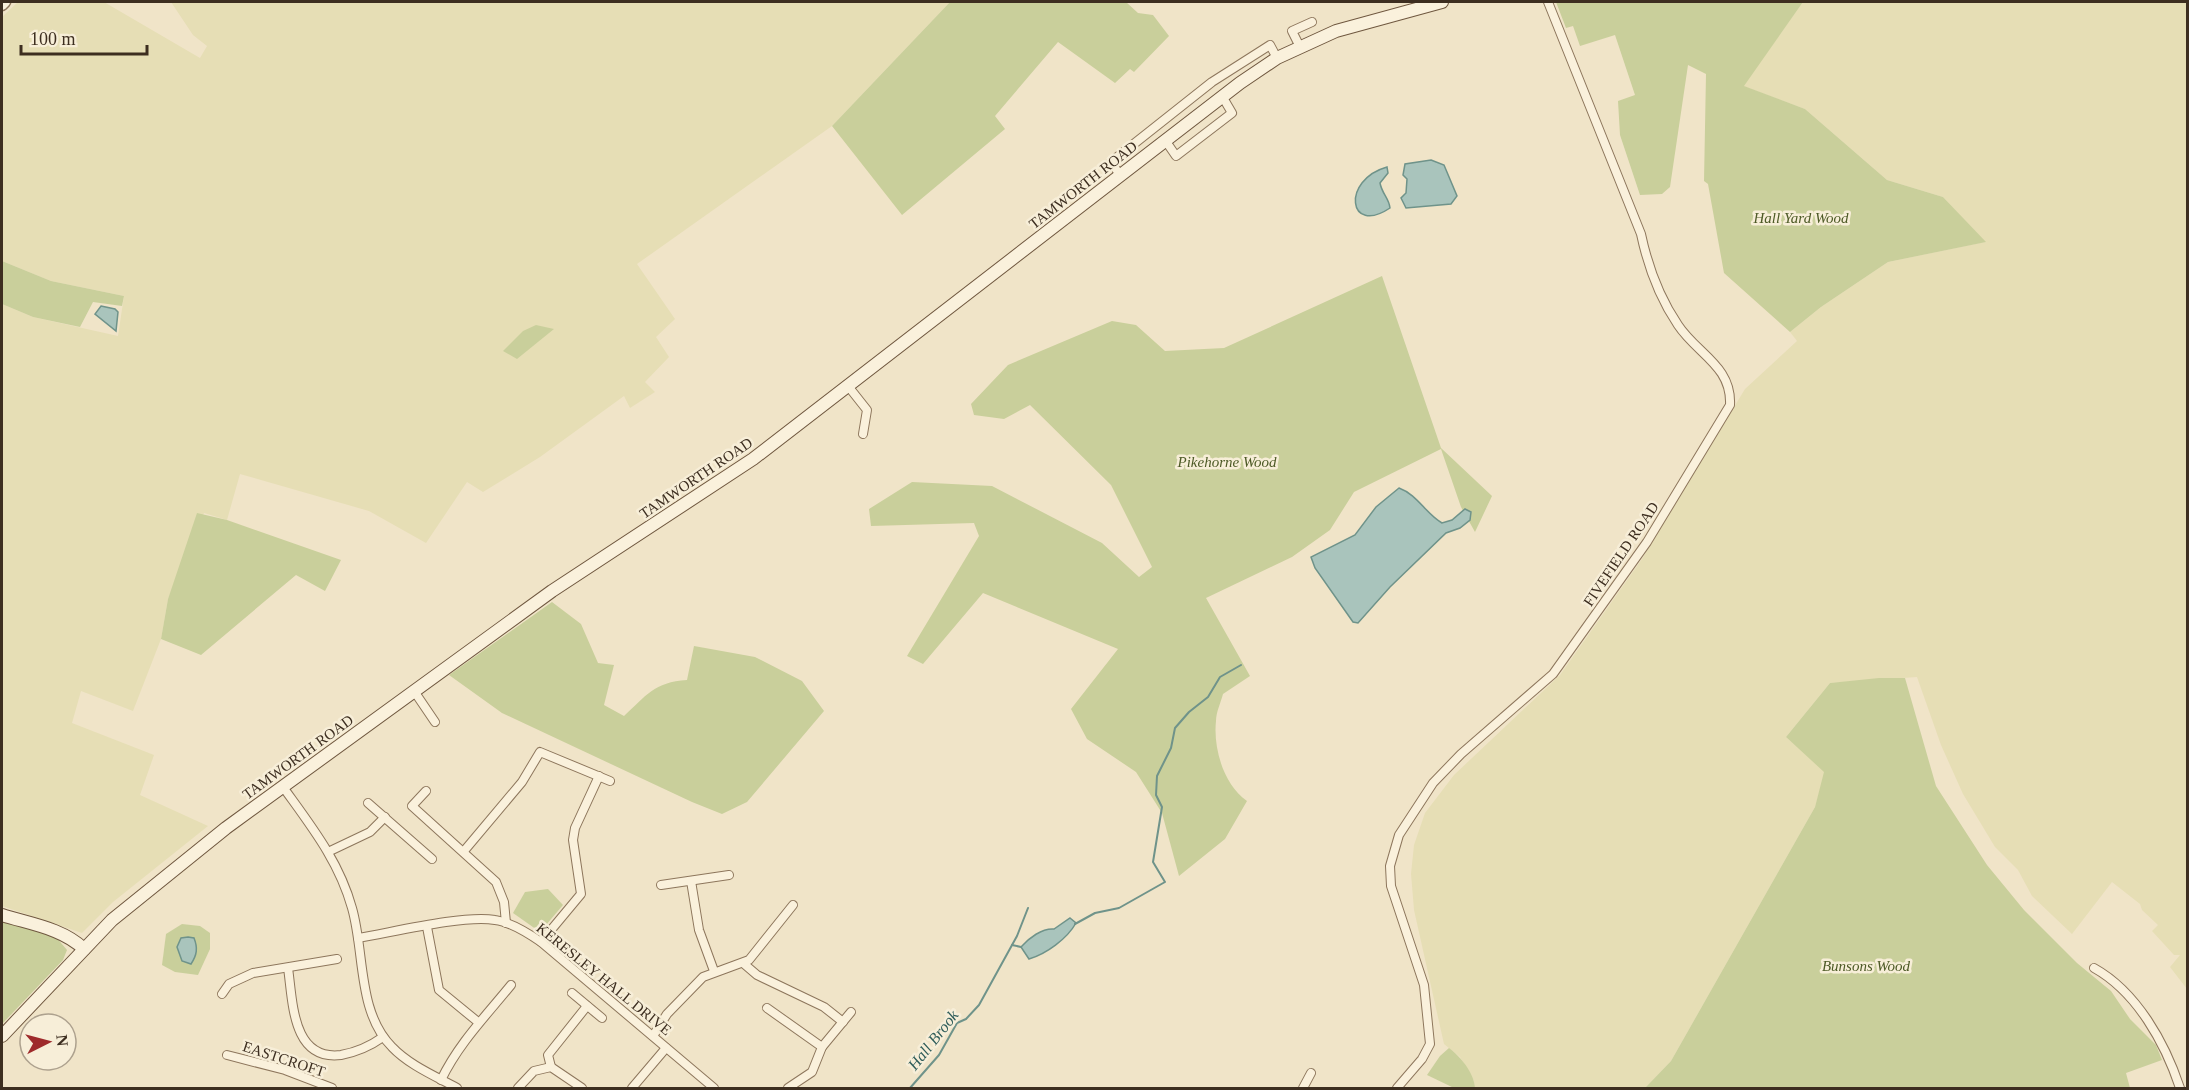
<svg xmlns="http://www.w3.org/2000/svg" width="2189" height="1090" font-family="'Times New Roman',serif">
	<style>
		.farmland { fill: #e6deb5 }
		.green { fill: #c9cf9b }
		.water { fill: #a9c4bc; stroke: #6f938a; stroke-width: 1.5 }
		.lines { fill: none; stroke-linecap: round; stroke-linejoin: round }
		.stream { stroke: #6f938a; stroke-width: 2 }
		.minor-casing { stroke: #8d765c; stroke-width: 10 }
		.tertiary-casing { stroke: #8d765c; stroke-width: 13 }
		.secondary-casing { stroke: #6f573f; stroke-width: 14 }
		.minor { stroke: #faf1dc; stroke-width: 8 }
		.tertiary { stroke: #faf1dc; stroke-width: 10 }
		.secondary { stroke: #faf1dc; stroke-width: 12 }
		.labels { text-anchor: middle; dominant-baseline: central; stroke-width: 5; stroke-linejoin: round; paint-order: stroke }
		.street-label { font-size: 15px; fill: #3d2e20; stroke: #f7eed8 }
		.park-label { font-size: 15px; font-style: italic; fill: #4d5a26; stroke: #f7eed8 }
		.water-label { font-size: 16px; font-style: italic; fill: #2f5d5a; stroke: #f7eed8 }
	</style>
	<rect width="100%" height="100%" fill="#f0e4c8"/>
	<g class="farmland">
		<polygon points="18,2 104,2 200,58 207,46 193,35 171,2 950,2 832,126 637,264 675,319 656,337 669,357 645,382 655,392 630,408 624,396 540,457 483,492 467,482 426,543 369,511 240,474 227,520 204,513 168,599 161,639 133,711 81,691 72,723 154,755 140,795 208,826 113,902 82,933 2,906 2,304 33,317 118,336 124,296 51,281 2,261 2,17"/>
		<polygon points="1803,2 2187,2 2187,989 2170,967 2180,955 2174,955 2152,931 2158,925 2142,910 2140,904 2112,882 2072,934 2032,896 2018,870 1995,847 1963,794 1941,745 1917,677 1830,683 1786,737 1825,772 1815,807 1671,1061 1645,1088 1475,1088 1474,1081 1460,1057 1444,1044 1414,910 1411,874 1414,845 1425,813 1454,775 1560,675 1642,559 1745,389 1797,341 1790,332 1821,307 1888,262 1985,242 1943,197 1887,180 1805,109 1743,86"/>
	</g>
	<g class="green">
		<polygon points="950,2 1126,2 1138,13 1153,15 1169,36 1134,72 1130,69 1115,83 1058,42 995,116 1005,129 902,215 832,126"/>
		<polygon points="1556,2 1803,2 1744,86 1805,109 1887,180 1943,197 1986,242 1888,262 1821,307 1790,332 1724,273 1708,184 1704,181 1706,74 1688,65 1670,187 1662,194 1640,195 1620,135 1618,101 1635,95 1615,35 1580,46 1573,26 1566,28"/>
		<polygon points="2,261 51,281 124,296 122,306 93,302 80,327 33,317 2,304"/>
		<path d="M1382 276 1441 448 1492 496 1475 532 1461 507 1441 449 1354 492 1330 530 1292 557 1206 598 1250 676 1223 694C1221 702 1216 712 1216 721 1213 749 1224 785 1247 801L1225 839 1179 876 1162 813 1136 772 1087 739 1071 709 1118 649 983 593 923 664 907 656 979 536 974 523 871 526 869 509 912 482 992 486 1102 543 1139 577 1152 567 1111 485 1030 405 1004 419 974 415 971 404 1008 365 1112 321 1136 325 1165 351 1224 348Z"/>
		<polygon points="536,325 554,329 517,359 503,351 523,331"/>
		<polygon points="197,513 227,520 341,560 325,591 296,575 201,655 161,639 168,599"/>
		<path d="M552 602 581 624 598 663 614 665 604 705 624 716C646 696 654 682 687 680L694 646 755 657 802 681 824 711 747 802 722 814 692 802 502 713 449 675Z"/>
		<polygon points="1879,678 1905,678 1936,786 1987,865 2024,910 2077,963 2111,991 2130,1019 2156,1045 2162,1060 2126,1073 2130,1088 1645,1088 1671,1061 1815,807 1824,772 1786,737 1830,683"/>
		<polygon points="548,889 563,905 540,932 513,913 525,892"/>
		<polygon points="2,920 56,937 67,950 63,960 2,1024"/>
		<polygon points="182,924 200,926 210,933 210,949 198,975 175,972 162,965 166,934"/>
		<path d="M1449 1048C1461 1057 1474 1073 1475 1088H1454L1427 1075 1440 1056Z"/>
	</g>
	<g class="water">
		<polygon points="1431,160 1444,165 1457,196 1451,204 1406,208 1401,198 1406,193 1407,179 1403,175 1405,164"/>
		<path d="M1387 167 1388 173 1380 183C1382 194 1389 198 1390 208 1348 236 1341 180 1387 167Z"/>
		<polygon points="101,306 115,309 118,312 116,331 95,314"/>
		<path d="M1399 488C1418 495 1425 513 1442 523L1452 520 1465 509 1471 512 1470 520 1460 528 1446 533 1390 587 1358 623 1353 622 1315 568 1311 557 1355 535 1376 507Z"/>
		<path d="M1070 918 1076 923C1067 939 1046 954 1029 959L1021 947C1029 938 1042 928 1054 929Z"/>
		<path d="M188 937 194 938C198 948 197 955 191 964L182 961 177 947 181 938Z"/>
	</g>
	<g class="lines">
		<g class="stream">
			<polyline points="1075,924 1095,913 1119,908 1165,882 1153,862 1162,807 1156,795 1157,776 1171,748 1175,728 1189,712 1208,697 1220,677 1241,665"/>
			<polyline points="1012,945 1021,947"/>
			<polyline points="910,1088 939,1055 957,1023 966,1019 979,1005 1017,936 1028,908"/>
		</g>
		<defs>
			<g id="minor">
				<polyline points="1300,47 1292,31 1312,22"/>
				<polyline points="1165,140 1176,156 1232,113 1222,96"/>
				<polyline points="1120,175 1111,162 1212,82 1270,45 1277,58"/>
				<polyline points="848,386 867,410 863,434"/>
				<polyline points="414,691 435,722"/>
				<path d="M283 787C311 826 339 861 352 908 365 953 357 1012 392 1047 409 1065 435 1076 457 1088"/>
				<polyline points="426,791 412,806 496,882 504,902 506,923"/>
				<polyline points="368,803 432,859"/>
				<polyline points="330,851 370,832 385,817"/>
				<polyline points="464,851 522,782 540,752 610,781"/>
				<polyline points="691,881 699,930 714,971"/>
				<polyline points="661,885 729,875"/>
				<polyline points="427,927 439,990 478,1022"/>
				<path d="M358 938C394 932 462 915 495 920 511 922 528 933 541 942L714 1088"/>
				<polyline points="541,942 581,894 573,840 575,828 599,776"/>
				<polyline points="743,963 757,975 824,1007 843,1022"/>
				<path d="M288 968C293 1002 292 1061 341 1055 357 1052 369 1047 383 1037"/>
				<path d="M2094 968C2137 992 2165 1043 2180 1088"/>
				<polyline points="572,993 602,1018"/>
				<polyline points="222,994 229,984 253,973 337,959"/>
				<polyline points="767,1008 822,1047"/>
				<polyline points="653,1036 667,1014 703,977 749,960 793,905"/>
				<polyline points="227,1055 285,1070 332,1088"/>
				<polyline points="551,1067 548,1055 587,1006"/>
				<path d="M441 1080C459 1043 485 1017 511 985"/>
				<polyline points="518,1088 534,1071 551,1067 582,1088"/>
				<polyline points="632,1088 666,1048"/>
				<polyline points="788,1088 812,1072 822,1047 851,1012"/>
				<polyline points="1303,1088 1311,1073"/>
				<path d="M1397 1088 1422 1059 1430 1044 1424 985 1391 886 1390 866 1399 835 1433 783 1461 754 1553 674 1647 542 1730 405C1732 366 1697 354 1678 325 1659 297 1648 267 1641 234L1548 2"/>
			</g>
			<polyline id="tertiary" points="2,5 5,2"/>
			<g id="secondary">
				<path d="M2 915C30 924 62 928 84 949"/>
				<polyline points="2,1036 112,920 226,828 552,591 753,459 1240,83 1277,58 1336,31 1442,2"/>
			</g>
		</defs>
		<use href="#minor" class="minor-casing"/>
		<use href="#tertiary" class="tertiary-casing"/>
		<use href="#secondary" class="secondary-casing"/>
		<use href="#minor" class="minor"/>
		<use href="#tertiary" class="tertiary"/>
		<use href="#secondary" class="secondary"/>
	</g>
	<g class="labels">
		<g class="street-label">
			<text transform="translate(1083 185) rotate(-38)">TAMWORTH ROAD</text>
			<text transform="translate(696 478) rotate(-34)">TAMWORTH ROAD</text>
			<text transform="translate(1621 554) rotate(-56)">FIVEFIELD ROAD</text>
			<text transform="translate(298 757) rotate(-36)">TAMWORTH ROAD</text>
			<text transform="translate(604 979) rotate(39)">KERESLEY HALL DRIVE</text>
			<text transform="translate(284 1059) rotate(18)">EASTCROFT</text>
		</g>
		<g class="park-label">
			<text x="1801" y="218">Hall Yard Wood</text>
			<text x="1227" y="462">Pikehorne Wood</text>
			<text x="1866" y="966">Bunsons Wood</text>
		</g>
		<g class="water-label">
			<text transform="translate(933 1040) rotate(-52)">Hall Brook</text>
		</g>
	</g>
	<rect width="2189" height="1090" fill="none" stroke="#3d2e20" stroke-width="6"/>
	<g transform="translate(48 1042) rotate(84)"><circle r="28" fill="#f7eed8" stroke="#ada18e" stroke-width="1.5"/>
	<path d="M0-4.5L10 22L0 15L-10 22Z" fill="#9e2a2b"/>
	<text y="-9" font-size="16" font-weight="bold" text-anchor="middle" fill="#3d2e20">N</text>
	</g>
	<path d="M21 45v9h126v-9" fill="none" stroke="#3d2e20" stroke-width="3"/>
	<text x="30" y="45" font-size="18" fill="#3d2e20" stroke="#f7eed8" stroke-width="4.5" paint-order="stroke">100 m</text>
</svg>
